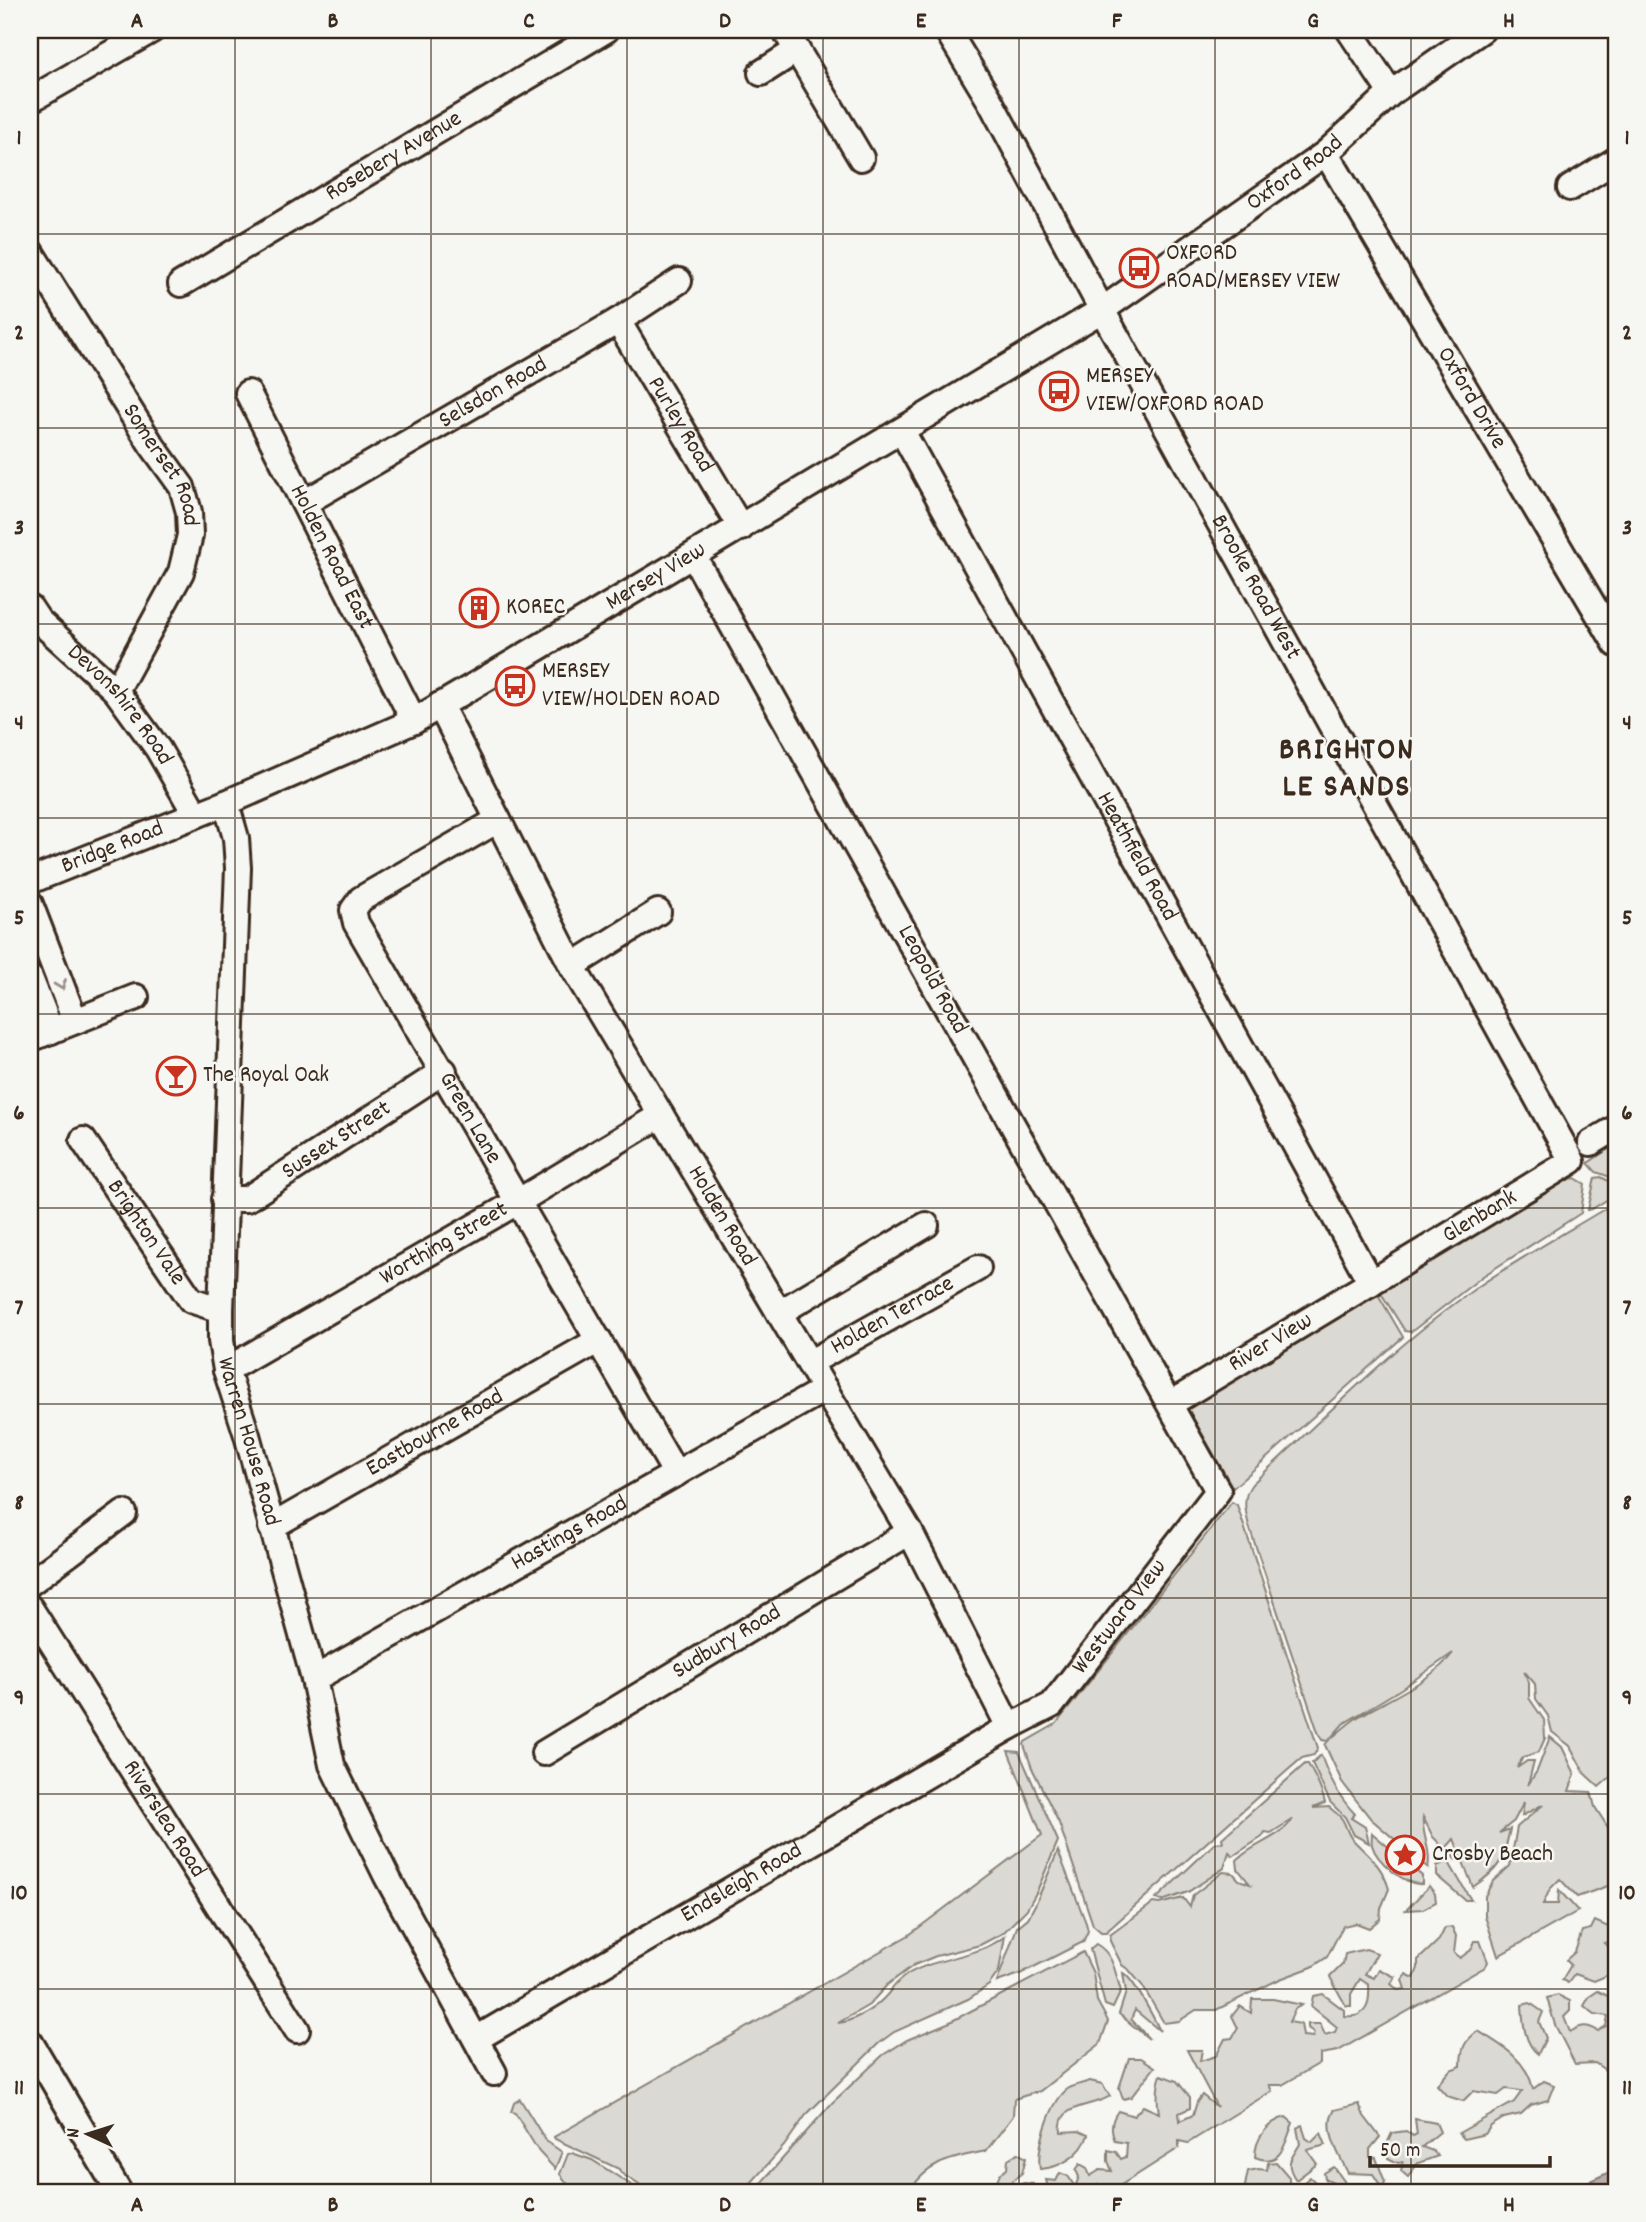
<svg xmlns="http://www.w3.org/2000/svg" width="1646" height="2222" font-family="Dekko,sans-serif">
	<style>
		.green { fill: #dad9d3; stroke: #8a8278; stroke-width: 2; fill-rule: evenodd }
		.water { fill: #b6b0a9; stroke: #857a71; stroke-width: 2 }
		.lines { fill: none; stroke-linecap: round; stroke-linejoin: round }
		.minor-casing { stroke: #3b2a1e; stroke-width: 30 }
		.minor { stroke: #f6f6f2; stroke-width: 24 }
		.oneway { stroke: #989088 }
		.grid { fill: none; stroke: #3b2a1e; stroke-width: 2; stroke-opacity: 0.55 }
		.labels { text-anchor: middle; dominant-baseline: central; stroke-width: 5; stroke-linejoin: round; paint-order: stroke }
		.street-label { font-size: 24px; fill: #3b2a1e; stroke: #f6f6f2 }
		.poi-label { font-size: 24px; fill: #3b2a1e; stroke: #f6f6f2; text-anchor: start }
		.district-label { font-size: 32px; font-weight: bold; letter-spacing: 2px; fill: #3b2a1e; stroke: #f6f6f2 }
		.neatline { fill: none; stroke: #3b2a1e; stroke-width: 2.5 }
		.grid-label { font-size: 23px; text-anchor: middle; font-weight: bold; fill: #3b2a1e }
	</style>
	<rect width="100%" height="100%" fill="#f6f6f2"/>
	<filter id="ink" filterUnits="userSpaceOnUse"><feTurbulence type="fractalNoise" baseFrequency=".0143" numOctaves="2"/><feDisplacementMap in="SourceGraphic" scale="14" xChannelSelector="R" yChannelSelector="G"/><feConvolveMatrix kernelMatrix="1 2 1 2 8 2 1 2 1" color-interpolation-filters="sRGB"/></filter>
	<g filter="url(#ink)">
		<g class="green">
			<polygon points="1616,1144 1616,1179 1596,1172 1588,1163"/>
			<polygon points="1564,1177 1566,1180 1575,1178 1585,1184 1581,1213 1483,1276 1411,1332 1405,1331 1379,1290"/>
			<polygon points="1601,1177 1616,1185 1616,1194 1592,1209 1588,1210 1595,1178"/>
			<path d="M1616 1202V1772L1599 1787 1585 1774 1570 1746 1552 1732 1548 1716 1536 1699 1535 1684 1524 1671 1529 1683V1698L1544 1720 1545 1738 1539 1752 1523 1757 1517 1768 1527 1761H1534L1528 1785 1537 1771 1550 1737 1562 1747 1575 1774 1569 1791 1591 1792 1595 1807 1616 1840V1883L1577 1897 1560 1879 1550 1889 1543 1904H1558L1559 1890 1578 1911 1498 1956 1485 1916V1896L1493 1881 1510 1866 1517 1827 1544 1804 1522 1816 1524 1802 1514 1821 1499 1833 1510 1829C1503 1861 1501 1868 1473 1887L1454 1839 1447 1847 1455 1855V1859L1433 1837 1423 1817C1421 1833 1432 1851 1428 1868L1371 1819 1342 1782 1325 1745 1328 1741 1322 1740 1318 1732 1249 1526C1245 1510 1242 1497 1252 1484 1325 1417 1395 1345 1476 1288 1521 1257 1570 1230 1616 1202ZM1453 1653C1432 1681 1388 1699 1358 1717 1347 1724 1338 1733 1328 1741L1343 1724 1401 1689Z"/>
			<polygon points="1376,1291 1403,1337 1233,1488 1185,1404"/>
			<polygon points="1232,1502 1237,1505 1318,1748 1314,1755 1302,1758 1288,1770 1106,1932 1101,1932 1093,1925 1059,1823 1032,1768 1024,1745 1025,1742 1056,1724"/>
			<path d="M1008 1751 1019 1752 1058 1841 1037 1891 1027 1909 1003 1933 980 1945 936 1956 914 1965 887 1985 869 2005 838 2023C851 2022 872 2010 881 2001 892 1991 894 1983 908 1974 939 1956 978 1958 1005 1936L999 1971 989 1985 968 1999 894 2032 879 2043 806 2115 784 2146 743 2192H650L621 2173 619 2169 555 2139 554 2137 909 1935 1042 1835Z"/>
			<path d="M1321 1755C1329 1778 1338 1796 1355 1814L1351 1818 1365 1827 1369 1843 1354 1835 1345 1817 1330 1802 1312 1763Z"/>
			<path d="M1305 1764H1308C1315 1776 1322 1790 1325 1803L1313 1808 1329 1807C1333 1811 1339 1814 1342 1819 1346 1825 1347 1833 1352 1839 1369 1856 1382 1865 1389 1889L1381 1908 1380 1919 1369 1928 1356 1923 1343 1926 1327 1957 1312 1967 1280 1979 1216 2010H1196L1179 2021 1164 2023 1142 1985 1129 1970 1122 1965 1110 1941V1935L1153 1903 1159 1904 1183 1898 1190 1907 1193 1895 1223 1872 1233 1873 1239 1880 1250 1884 1238 1869 1237 1860C1254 1843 1279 1839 1293 1819L1271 1833 1265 1832 1262 1837 1233 1856 1229 1852 1224 1868 1188 1892 1162 1901 1156 1899 1215 1843 1223 1842 1222 1838Z"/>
			<path d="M1372 1833 1422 1876V1884C1406 1886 1376 1861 1372 1845 1371 1841 1372 1837 1372 1833Z"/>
			<polygon points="1058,1851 1086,1923 1088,1931 1083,1942 1020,1974 997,1982 1017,1927 1028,1918 1036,1903"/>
			<polygon points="1448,1861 1471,1900 1465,1900 1437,1876 1437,1866"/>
			<polygon points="1429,1886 1435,1894 1436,1902 1423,1909 1406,1910"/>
			<polygon points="1612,1917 1616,1917 1616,1947 1610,1941 1604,1943 1609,1947 1616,1960 1613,1973 1594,1981 1575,1974 1568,1983 1562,1980 1571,1965 1566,1960 1575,1952 1582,1931 1591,1929 1595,1921 1608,1927"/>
			<path d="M1452 1927 1456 1936 1454 1953 1460 1958 1471 1950 1475 1941H1480L1488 1962 1485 1967 1338 2051 1320 2054V2063L1282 2085H1269L1272 2091 1188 2143 1179 2141V2148L1110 2192 1098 2185 1096 2192H1058L1048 2188 1046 2180 1056 2181 1060 2173 1068 2176 1075 2187 1079 2177 1076 2170 1080 2164 1087 2168 1090 2176 1100 2170 1112 2171 1108 2161V2150L1116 2152 1121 2159 1126 2157 1127 2143 1115 2141C1110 2130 1111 2120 1118 2111L1134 2116 1143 2106 1159 2113C1157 2101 1157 2086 1161 2075L1177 2081 1190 2097V2108L1179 2113 1180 2121 1193 2115 1197 2102 1202 2095 1217 2107 1187 2050H1202L1200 2061 1216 2056 1225 2039 1232 2038 1238 2028 1232 2016 1240 2006 1251 2013 1252 1999H1273L1302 2005 1295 2009 1289 2022 1301 2024 1303 2036 1313 2037 1314 2033 1308 2028V2024H1320L1325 2035 1335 2032 1337 2027 1311 2006 1313 1996 1323 1994 1344 2010V2016C1368 2019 1370 2003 1369 1985L1360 1979 1351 1994V2006H1346L1330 1977 1343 1964 1345 1954 1366 1949 1377 1953 1365 1974 1374 1978 1379 1969 1395 1977 1391 1984 1398 1990 1405 1989 1402 1980 1406 1974 1414 1978 1418 1968V1960L1439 1940 1445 1928Z"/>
			<path d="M1096 1944C1114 1954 1115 1973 1121 1991L1113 2008 1105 2005 1090 1949Z"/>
			<path d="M1083 1952 1093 1973 1097 2001 1108 2021 1100 2044 1040 2091 1014 2099 1013 2116 986 2151C953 2158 928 2161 909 2192H753L832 2103 883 2055 907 2040 950 2022Z"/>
			<path d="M1123 1973C1134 1979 1154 2018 1160 2031L1135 2010 1131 2019 1149 2039 1119 2014 1126 1992Z"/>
			<path d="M1598 1991 1616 2000V2057L1610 2062 1616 2063V2072L1611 2074 1595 2063 1575 2064 1555 2025 1547 1998 1558 1995 1570 2001V2011L1564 2017 1570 2032C1581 2025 1587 2024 1598 2031L1606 2026 1608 2016 1595 2014 1584 2006 1589 1997Z"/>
			<path d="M1530 2003 1543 2012 1539 2022 1546 2038 1538 2054C1524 2043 1523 2022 1522 2005Z"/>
			<path d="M1478 2031C1503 2046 1527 2060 1533 2089L1544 2081 1554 2085 1548 2100 1531 2105 1521 2114 1504 2118 1491 2126 1485 2134 1464 2139 1459 2133 1514 2102 1522 2091 1506 2089 1498 2095 1473 2091 1463 2101 1447 2096 1437 2085 1450 2070 1461 2066C1461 2049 1464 2041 1478 2031Z"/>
			<polygon points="1129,2058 1141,2058 1155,2067 1131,2097 1123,2099 1119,2088"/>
			<path d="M1090 2081 1102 2084 1110 2096C1093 2108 1057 2102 1061 2132L1079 2131 1088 2135C1082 2155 1060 2168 1040 2169 1036 2148 1051 2100 1069 2088 1075 2085 1084 2083 1090 2081Z"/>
			<polygon points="520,2099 546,2141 562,2152 555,2169 539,2152 515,2113 511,2112 514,2103"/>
			<path d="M1359 2104 1364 2116 1380 2137 1370 2149V2157L1376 2158 1385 2182 1382 2188 1373 2174 1348 2173C1339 2155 1323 2129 1334 2110Z"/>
			<path d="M1286 2117 1293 2123C1286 2139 1283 2169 1255 2157 1255 2139 1268 2121 1286 2117Z"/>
			<polygon points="1415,2119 1436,2123 1440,2132 1422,2147 1433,2151 1438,2156 1418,2163 1408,2177 1401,2171 1403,2162 1398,2163 1388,2158 1386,2146 1392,2133 1406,2131 1413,2136 1417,2134"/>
			<path d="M1302 2125 1306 2138 1312 2142 1321 2133 1326 2145 1307 2150 1317 2164 1296 2180C1284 2162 1291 2160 1300 2144L1297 2128Z"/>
			<polygon points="572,2153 592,2160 642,2192 574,2192 560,2174 568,2154"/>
			<polygon points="1018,2153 1026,2158 1022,2173 1011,2182 1011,2188 1024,2183 1033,2184 1033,2192 1004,2192 996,2183 1000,2174 1007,2169 1008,2159"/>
			<polygon points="1276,2162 1289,2177 1289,2182 1295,2192 1246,2192 1245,2186 1248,2171 1258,2169 1267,2170 1268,2163"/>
			<polygon points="1334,2167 1344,2181 1348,2190 1346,2192 1306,2192 1302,2189 1304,2182 1310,2177 1318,2185 1339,2186 1325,2179 1324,2173"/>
		</g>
		<polygon class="water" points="1616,2169 1616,2192 1566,2192"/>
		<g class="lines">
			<defs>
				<g id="minor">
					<polyline points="785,30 861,158"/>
					<path id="s1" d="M947 30 990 101 1102 310 1572 1161 1170 1404"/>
					<polyline points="1349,30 1391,93"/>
					<polyline points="761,73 797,50"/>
					<polyline points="30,100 152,30"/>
					<path id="s2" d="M1326 153 1616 644"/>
					<polyline points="1570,188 1616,160"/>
					<path id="s3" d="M30 251 151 444 182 487 189 512 190 535 181 572 116 691"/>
					<path id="s4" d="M181 284 606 30"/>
					<path id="s5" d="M618 321 741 528"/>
					<path id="s6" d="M248 393 414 721"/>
					<path id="s7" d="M902 431 1371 1283"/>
					<path id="s8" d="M304 503 618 321 679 281"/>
					<path id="s9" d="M30 608 38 620 116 691 158 749 196 815"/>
					<path id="s10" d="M440 705 572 966 910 1532 1009 1727"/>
					<path id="s11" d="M226 803 236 838 238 868 221 1310V1341L226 1370 247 1435 314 1679 332 1765 386 1875 494 2073"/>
					<path id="s12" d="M498 820 361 899 353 910 356 923 676 1474"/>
					<path id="s13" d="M30 881 226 803 414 721 541 646 1102 310 1326 153 1391 93 1482 30"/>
					<polyline points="30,904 75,1021"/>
					<polyline points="572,966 658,912"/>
					<polyline points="30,978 51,1031"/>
					<polyline points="30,1039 136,997"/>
					<path id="s14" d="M83 1140 191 1300 221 1310"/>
					<polyline points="1591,1143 1616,1128"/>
					<path id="s15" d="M224 1199H247L444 1071"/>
					<polyline points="779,1313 926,1225"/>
					<path id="s16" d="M809 1363 978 1268"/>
					<path id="s17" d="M226 1370 519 1201 661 1115"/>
					<path id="s18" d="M271 1527 599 1340"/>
					<polyline points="30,1583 124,1513"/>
					<path id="s19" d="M30 1608 297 2030"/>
					<path id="s20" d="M314 1679 825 1389"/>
					<path id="s21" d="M544 1753 910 1532"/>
					<path id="s22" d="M476 2039 1009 1727 1052 1705 1218 1491 694 557"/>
					<polyline points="30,2042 119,2192"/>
				</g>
			</defs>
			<use href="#minor" class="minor-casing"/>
			<use href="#minor" class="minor"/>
		</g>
		<defs><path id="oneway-chevron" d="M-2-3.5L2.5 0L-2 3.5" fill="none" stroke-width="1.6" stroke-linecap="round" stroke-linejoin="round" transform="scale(1.75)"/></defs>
		<use class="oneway" href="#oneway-chevron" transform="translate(61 985) rotate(69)"/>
	</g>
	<path class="grid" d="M235 30V2192M431 30V2192M627 30V2192M823 30V2192M1019 30V2192M1215 30V2192M1411 30V2192M30 234H1616M30 428H1616M30 624H1616M30 818H1616M30 1014H1616M30 1208H1616M30 1404H1616M30 1598H1616M30 1794H1616M30 1989H1616"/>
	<defs>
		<symbol id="bus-ring" viewBox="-11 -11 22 22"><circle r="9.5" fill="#f6f6f2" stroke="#c8321e" stroke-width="1.5"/><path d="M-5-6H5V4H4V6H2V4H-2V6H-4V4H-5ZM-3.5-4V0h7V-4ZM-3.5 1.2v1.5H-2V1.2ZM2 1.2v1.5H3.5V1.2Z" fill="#c8321e"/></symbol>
		<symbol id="building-ring" viewBox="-11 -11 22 22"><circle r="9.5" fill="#f6f6f2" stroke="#c8321e" stroke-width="1.5"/><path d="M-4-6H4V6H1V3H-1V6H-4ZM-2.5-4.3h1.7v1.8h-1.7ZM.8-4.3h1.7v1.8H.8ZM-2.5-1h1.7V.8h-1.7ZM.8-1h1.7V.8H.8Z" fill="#c8321e"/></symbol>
		<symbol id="bar-ring" viewBox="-11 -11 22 22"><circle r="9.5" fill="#f6f6f2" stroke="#c8321e" stroke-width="1.5"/><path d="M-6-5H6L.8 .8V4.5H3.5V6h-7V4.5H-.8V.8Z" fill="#c8321e"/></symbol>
		<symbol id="sight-ring" viewBox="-11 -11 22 22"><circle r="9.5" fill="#f6f6f2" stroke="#c8321e" stroke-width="1.5"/><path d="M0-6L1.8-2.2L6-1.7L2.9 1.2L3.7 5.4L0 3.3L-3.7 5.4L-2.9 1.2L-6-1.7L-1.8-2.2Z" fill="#c8321e"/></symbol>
	</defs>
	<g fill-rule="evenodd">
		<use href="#bus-ring" x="1117" y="246" width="44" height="44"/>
		<use href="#bus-ring" x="1037" y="369" width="44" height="44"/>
		<use href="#building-ring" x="457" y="586" width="44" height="44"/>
		<use href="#bus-ring" x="493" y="664" width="44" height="44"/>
		<use href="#bar-ring" x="154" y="1054" width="44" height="44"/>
		<use href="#sight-ring" x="1383" y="1833" width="44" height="44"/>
	</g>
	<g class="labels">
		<g class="street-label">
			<text stroke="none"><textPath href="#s4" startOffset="248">Rosebery Avenue</textPath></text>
			<text stroke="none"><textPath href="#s13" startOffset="1454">Oxford Road</textPath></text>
			<text stroke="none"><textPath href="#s8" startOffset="219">Selsdon Road</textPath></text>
			<text stroke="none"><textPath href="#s2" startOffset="285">Oxford Drive</textPath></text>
			<text stroke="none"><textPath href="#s5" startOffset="121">Purley Road</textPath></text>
			<text stroke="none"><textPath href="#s3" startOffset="252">Somerset Road</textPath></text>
			<text stroke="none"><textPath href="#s6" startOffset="184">Holden Road East</textPath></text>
			<text stroke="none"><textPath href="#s13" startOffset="698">Mersey View</textPath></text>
			<text stroke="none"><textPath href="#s1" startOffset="637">Brooke Road West</textPath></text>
			<text stroke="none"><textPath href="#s9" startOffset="133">Devonshire Road</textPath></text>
			<text stroke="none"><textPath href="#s13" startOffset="89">Bridge Road</textPath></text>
			<text stroke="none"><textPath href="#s7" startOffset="486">Heathfield Road</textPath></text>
			<text transform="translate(932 980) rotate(61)">Leopold Road</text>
			<text stroke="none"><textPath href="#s12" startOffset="411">Green Lane</textPath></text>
			<text stroke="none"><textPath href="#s15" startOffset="130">Sussex Street</textPath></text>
			<text stroke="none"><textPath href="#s10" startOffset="584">Holden Road</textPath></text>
			<text transform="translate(1480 1217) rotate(-31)">Glenbank</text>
			<text stroke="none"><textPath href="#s14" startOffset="112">Brighton Vale</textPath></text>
			<text stroke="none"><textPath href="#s17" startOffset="252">Worthing Street</textPath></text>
			<text stroke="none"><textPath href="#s16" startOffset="96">Holden Terrace</textPath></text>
			<text transform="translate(1271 1343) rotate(-31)">River View</text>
			<text stroke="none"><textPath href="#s18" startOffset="189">Eastbourne Road</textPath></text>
			<text stroke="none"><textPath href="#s11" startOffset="644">Warren House Road</textPath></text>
			<text stroke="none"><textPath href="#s20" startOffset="294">Hastings Road</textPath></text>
			<text stroke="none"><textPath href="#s22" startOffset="777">Westward View</textPath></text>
			<text stroke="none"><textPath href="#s21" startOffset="214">Sudbury Road</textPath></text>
			<text stroke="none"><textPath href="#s19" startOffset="250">Riverslea Road</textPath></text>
			<text stroke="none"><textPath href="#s22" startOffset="308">Endsleigh Road</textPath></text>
		</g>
		<g class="poi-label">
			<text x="1166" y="254">OXFORD<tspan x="1166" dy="28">ROAD/MERSEY VIEW</tspan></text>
			<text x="1086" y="377">MERSEY<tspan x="1086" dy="28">VIEW/OXFORD ROAD</tspan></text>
			<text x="506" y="608">KOREC</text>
			<text x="542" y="672">MERSEY<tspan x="542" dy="28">VIEW/HOLDEN ROAD</tspan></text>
			<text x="203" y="1076">The Royal Oak</text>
			<text x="1432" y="1855">Crosby Beach</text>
		</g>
		<g class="district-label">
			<text x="1347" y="752">BRIGHTON<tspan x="1347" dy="37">LE SANDS</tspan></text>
		</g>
	</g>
	<rect width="1646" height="2222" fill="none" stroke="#f6f6f2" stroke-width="77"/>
	<g transform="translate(88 2134) rotate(274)" stroke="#f6f6f2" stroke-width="5" paint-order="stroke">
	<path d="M0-5L12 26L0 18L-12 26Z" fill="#3b2a1e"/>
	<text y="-10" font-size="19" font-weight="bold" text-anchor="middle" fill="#3b2a1e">N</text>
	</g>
	<path d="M1370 2156v10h180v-10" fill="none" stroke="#3b2a1e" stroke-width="3.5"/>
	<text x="1380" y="2156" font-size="21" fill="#3b2a1e" stroke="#f6f6f2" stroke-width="5" paint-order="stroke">50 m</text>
	<rect x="38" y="38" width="1570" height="2146" class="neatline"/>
	<g class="grid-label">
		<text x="137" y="27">A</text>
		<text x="333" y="27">B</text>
		<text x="529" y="27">C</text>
		<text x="725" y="27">D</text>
		<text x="921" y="27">E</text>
		<text x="1117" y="27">F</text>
		<text x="1313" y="27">G</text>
		<text x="1509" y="27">H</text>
		<text x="19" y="144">1</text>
		<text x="1627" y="144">1</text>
		<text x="19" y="339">2</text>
		<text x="1627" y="339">2</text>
		<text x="19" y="534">3</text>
		<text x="1627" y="534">3</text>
		<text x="19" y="729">4</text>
		<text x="1627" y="729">4</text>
		<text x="19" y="924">5</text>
		<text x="1627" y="924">5</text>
		<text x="19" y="1119">6</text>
		<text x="1627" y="1119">6</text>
		<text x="19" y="1314">7</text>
		<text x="1627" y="1314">7</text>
		<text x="19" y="1509">8</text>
		<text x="1627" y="1509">8</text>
		<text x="19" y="1704">9</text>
		<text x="1627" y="1704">9</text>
		<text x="19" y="1899">10</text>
		<text x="1627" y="1899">10</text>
		<text x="19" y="2094">11</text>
		<text x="1627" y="2094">11</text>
		<text x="137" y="2211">A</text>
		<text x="333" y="2211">B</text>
		<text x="529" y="2211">C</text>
		<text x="725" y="2211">D</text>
		<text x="921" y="2211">E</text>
		<text x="1117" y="2211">F</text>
		<text x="1313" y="2211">G</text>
		<text x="1509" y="2211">H</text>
	</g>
</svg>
